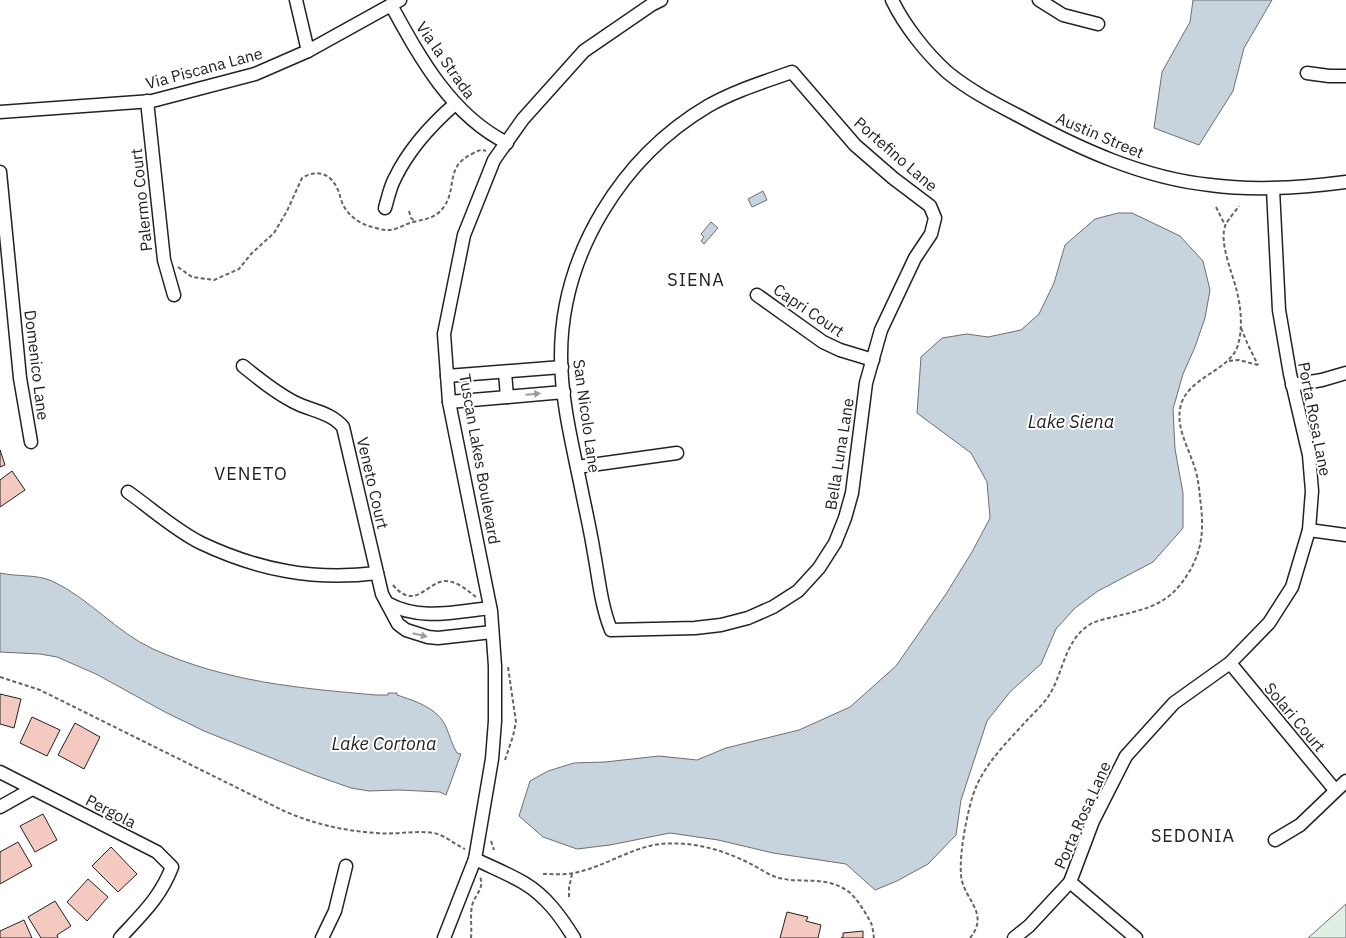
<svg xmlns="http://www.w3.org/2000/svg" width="1346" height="938" font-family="'IBM Plex Sans',sans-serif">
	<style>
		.green { fill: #e0efe3; stroke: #6f6f6f }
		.water { fill: #c7d3dd; stroke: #6f6f6f }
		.building { fill: #f3c9c0; stroke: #222 }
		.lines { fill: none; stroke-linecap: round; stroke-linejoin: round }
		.minor-casing { stroke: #222; stroke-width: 15 }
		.path { stroke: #646464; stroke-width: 2; stroke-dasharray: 4 2.5; stroke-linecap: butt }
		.minor { stroke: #fff; stroke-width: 12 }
		.oneway { fill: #9c9c9c }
		.labels { text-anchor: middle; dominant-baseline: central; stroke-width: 4; stroke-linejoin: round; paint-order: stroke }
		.street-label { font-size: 16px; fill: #222; stroke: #fff }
		.neighbourhood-label { font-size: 18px; letter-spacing: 1px; fill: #222; stroke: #fff }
		.water-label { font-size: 18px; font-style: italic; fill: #222; stroke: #fff }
	</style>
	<rect width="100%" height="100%" fill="#fff"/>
	<polygon class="green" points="1346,904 1346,938 1308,938"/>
	<g class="water">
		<polygon points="1193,0 1272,0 1244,48 1233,91 1199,145 1154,128 1162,72 1190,22"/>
		<polygon points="763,191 767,200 752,207 748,199"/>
		<polygon points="1118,213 1132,213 1180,236 1203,261 1210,290 1205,318 1195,347 1183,374 1173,409 1175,449 1183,493 1183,528 1153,562 1098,591 1075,608 1056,629 1041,664 1010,692 987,721 961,800 956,835 928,864 897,881 875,890 846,864 773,853 718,840 670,833 610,845 577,849 543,837 519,816 530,781 548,771 574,763 605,762 659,756 697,760 726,748 799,730 850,707 896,666 946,594 972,552 990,518 987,482 971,453 917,413 921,357 942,338 967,334 988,337 1021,330 1039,314 1054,283 1065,245 1095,219"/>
		<polygon points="711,222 718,228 704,244 701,241 704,237 701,234"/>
		<path d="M0 573C18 577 36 574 52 581 89 598 116 632 153 649 227 682 297 688 376 695H388V693H397V695C415 701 438 708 446 727 450 736 452 745 457 753L461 754 446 795 440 792 399 790 369 791 351 788 314 775 204 731 165 712 96 674 57 657 40 654 0 652Z"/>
	</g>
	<g class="building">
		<polygon points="0,450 5,465 0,467"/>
		<polygon points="12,471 25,490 0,507 0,480"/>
		<polygon points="0,694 21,699 14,728 0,724"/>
		<polygon points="32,717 60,730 47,756 20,743"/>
		<polygon points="75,723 100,737 84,769 58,755"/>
		<polygon points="43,814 57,840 35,852 20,826"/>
		<polygon points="18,842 32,866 0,884 0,852"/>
		<polygon points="111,847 137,874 118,892 92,866"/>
		<polygon points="88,879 108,897 87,921 67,902"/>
		<polygon points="55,901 71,926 57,935 58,938 41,938 28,917"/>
		<polygon points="787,912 808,917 806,921 821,925 818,938 780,938"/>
		<polygon points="24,920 32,938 0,938 0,931"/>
		<polygon points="863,931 863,938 841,938 843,937 843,933"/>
	</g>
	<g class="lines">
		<defs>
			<g id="minor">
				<polyline points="296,0 308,51"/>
				<path d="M892 0C904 25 926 53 947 72 970 91 996 104 1021 117 1080 149 1143 178 1210 185 1255 191 1301 188 1346 182"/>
				<polyline points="1039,0 1063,15 1098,24"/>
				<path d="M391 5C420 58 451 115 507 143"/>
				<path d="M792 72 855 145 893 178 930 206 935 218 931 234 915 258 881 330 866 383 852 493 845 518 835 543 819 568 798 591 773 607 748 618 721 625 695 628 611 630C601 605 599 580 594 553 591 534 587 516 583 497 574 451 561 403 561 356 561 254 622 157 708 106 734 91 764 82 792 72Z"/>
				<polyline points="1307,73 1329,76 1346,76"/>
				<polyline points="147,101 164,260 174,295"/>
				<polyline points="0,112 152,101 255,74 308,51 400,0"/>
				<polyline points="0,172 20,378 31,442"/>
				<path d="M385 208C388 198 390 187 395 178 409 149 431 125 455 104"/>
				<polyline points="757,295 823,342 840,350 873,360"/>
				<path d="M243 366C259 379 275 392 294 402 311 411 331 412 343 427L382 594 398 624 406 630 428 637 438 638 492 632"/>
				<polyline points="505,372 507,397"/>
				<polyline points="447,376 562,367"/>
				<polyline points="1292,385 1322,380 1346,373"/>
				<polyline points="449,402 564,392"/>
				<polyline points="577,467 677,453"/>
				<path d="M128 492C152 509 175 530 201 543 258 570 314 581 377 573"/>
				<polyline points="1309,530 1346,535"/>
				<path d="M387 603C420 621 454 612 490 608"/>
				<polyline points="1230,663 1335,790"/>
				<path d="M0 772 157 852 172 867C160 898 142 914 120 938"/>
				<polyline points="0,807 32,789"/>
				<polyline points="1275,840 1300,825 1346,781"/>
				<path d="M475 859C491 867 509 874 524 883 546 896 561 917 574 938"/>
				<polyline points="1070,882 1136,938"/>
				<polyline points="322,938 335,911 346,866"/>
				<polyline points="444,938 475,859 492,759 495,721 495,666 491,611 449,402 444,334 464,235 494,160 523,119 584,51 651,5 661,0"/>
				<polyline points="1014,938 1029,926 1070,882 1093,821 1126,756 1174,703 1230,663 1269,623 1292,587 1309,530 1312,491 1309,455 1290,374 1279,310 1273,189"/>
			</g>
		</defs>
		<use href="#minor" class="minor-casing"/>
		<g class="path">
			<polyline points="1216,207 1225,225"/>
			<polyline points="409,211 411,218 415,221"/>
			<path d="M178 267 192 277 214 280 239 269 251 254 274 233 287 211 302 178C317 169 331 173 338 190 340 195 341 200 343 205 350 218 362 225 376 228 383 230 388 231 395 229 401 227 406 224 413 222 424 219 435 219 443 208 458 189 444 167 472 154 477 151 481 149 486 151"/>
			<polyline points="1241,328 1248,345 1258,365"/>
			<polyline points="1229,361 1239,360 1258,365"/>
			<path d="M393 585C415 612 428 581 445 581 457 581 467 590 476 597"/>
			<path d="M0 677 40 690 284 811C314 824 344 831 377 833 396 835 416 830 434 833 446 836 454 844 465 849"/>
			<polyline points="505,760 513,736 516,722 508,667"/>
			<polyline points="491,841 494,850"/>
			<path d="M543 874C553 874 564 875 574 873 604 867 630 848 660 844 691 841 721 849 749 863 759 868 768 875 779 878 804 884 826 875 849 892 856 897 867 915 871 923 873 927 873 933 874 938"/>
			<polyline points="569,897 569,888 572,874"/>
			<path d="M471 938C472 928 470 916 472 906 474 895 485 889 480 877"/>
			<path d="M970 938C991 912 962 899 961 874 959 853 968 806 976 787 987 761 1011 738 1030 717 1036 711 1043 704 1048 697 1063 675 1064 641 1089 625 1095 621 1102 620 1109 618 1136 611 1162 608 1180 585 1202 557 1205 533 1200 498 1199 485 1197 472 1192 460 1186 443 1177 427 1180 409 1185 377 1230 372 1238 345 1243 327 1241 306 1236 288 1232 272 1218 240 1226 224 1229 218 1235 212 1239 206"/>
		</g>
		<use href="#minor" class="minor"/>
	</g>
	<defs><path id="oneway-solid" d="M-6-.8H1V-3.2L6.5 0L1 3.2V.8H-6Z" transform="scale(1.25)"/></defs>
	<g class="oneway">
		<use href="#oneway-solid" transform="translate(533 394) rotate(-5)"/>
		<use href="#oneway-solid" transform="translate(420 635) rotate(14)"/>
	</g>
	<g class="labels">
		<g class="street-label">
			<text transform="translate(446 60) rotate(55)">Via la Strada</text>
			<text transform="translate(204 68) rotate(-15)">Via Piscana Lane</text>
			<text transform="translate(1100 135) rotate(23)">Austin Street</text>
			<text transform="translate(896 154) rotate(41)">Portefino Lane</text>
			<text transform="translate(141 200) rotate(-96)">Palermo Court</text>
			<text transform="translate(809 310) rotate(34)">Capri Court</text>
			<text transform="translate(37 365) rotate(83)">Domenico Lane</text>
			<text transform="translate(587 416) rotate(82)">San Nicolo Lane</text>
			<text transform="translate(1315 419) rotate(79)">Porta Rosa Lane</text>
			<text transform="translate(839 454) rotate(-81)">Bella Luna Lane</text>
			<text transform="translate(480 459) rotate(80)">Tuscan Lakes Boulevard</text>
			<text transform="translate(373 483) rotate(77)">Veneto Court</text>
			<text transform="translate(1295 717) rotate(50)">Solari Court</text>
			<text transform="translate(111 811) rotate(27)">Pergola</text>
			<text transform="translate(1082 815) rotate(-66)">Porta Rosa Lane</text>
		</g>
		<g class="neighbourhood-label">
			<text x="696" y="279">SIENA</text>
			<text x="251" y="473">VENETO</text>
			<text x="1193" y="835">SEDONIA</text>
		</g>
		<g class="water-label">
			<text x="1071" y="421">Lake Siena</text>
			<text x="384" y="743">Lake Cortona</text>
		</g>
	</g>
</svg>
